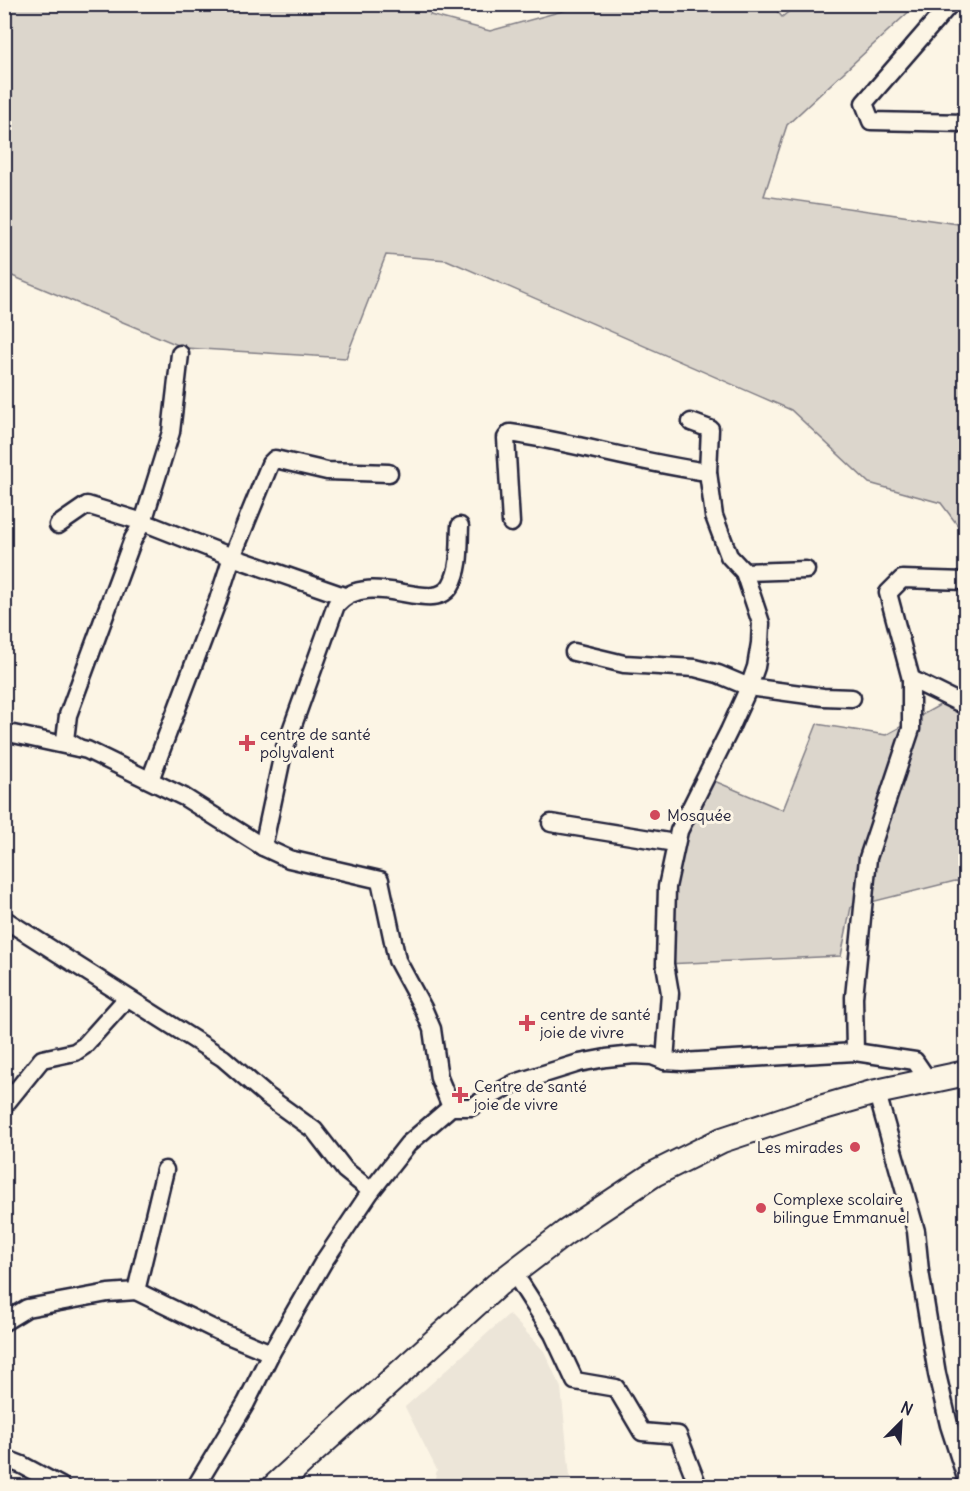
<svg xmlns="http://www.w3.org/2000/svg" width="970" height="1491" font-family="Delius,sans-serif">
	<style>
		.built { fill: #ece5d8 }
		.green { fill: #dcd6cc; stroke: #7f7c84; stroke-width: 1.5 }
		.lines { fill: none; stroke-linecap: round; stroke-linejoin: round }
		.street-casing { stroke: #22223b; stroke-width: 21 }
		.secondary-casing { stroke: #22223b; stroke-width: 28 }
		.street { stroke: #fcf5e5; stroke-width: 16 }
		.secondary { stroke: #fcf5e5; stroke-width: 24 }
		.poi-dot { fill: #d1495b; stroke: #fcf5e5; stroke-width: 2 }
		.labels { text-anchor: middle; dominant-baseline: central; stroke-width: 6; stroke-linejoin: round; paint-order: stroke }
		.poi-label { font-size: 16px; fill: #22223b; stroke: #fcf5e5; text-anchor: start }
	</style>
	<rect width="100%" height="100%" fill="#fcf5e5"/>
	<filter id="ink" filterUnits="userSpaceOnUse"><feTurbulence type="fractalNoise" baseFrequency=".0167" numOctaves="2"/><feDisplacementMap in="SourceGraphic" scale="12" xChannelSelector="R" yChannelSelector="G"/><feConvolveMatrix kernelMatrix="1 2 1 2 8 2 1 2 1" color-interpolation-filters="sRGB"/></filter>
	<g filter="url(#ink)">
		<polygon class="built" points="509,1314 544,1351 561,1388 571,1486 433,1486 437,1470 405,1407"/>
		<g class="green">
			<polygon points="4,5 434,5 430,15 490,31 584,5 772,5 782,17 797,5 916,5 787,125 764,196 965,225 965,535 941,503 869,483 791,410 447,260 386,255 346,358 185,348 5,273"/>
			<polygon points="965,691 965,882 955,881 851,907 841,956 665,964 667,887 705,777 783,810 817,724 886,735"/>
		</g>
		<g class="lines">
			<defs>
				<g id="street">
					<polyline points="950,4 864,103 871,121 966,123"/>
					<path d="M511 523 506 438 510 433C577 443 641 463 708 472"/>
					<polyline points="58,525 87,505 143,522 171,432 180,354"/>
					<polyline points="744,572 806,570"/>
					<polyline points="344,596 232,557 270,464 275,459 327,471 389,473"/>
					<polyline points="574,652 624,664 695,668 718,674 749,687 823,697 852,698"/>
					<polyline points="911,679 966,706"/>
					<polyline points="4,732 87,750 184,797 263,847 289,859 380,880 397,960 423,1008 432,1029 439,1078 451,1107"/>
					<polyline points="79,748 65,740 68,715 133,539 143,522 232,557 218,600 150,780"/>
					<polyline points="551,823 675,843"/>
					<path d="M263 847 283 753 336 605C370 566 434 617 451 585 461 568 459 545 460 526"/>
					<polyline points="4,919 223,1058 267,1096 314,1130 345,1170 371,1191"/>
					<polyline points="855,1052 854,997 868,858 911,729 911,679 888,593 902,579 966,581"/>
					<polyline points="665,1061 670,993 665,964 667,887 679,831 729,731 749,687 756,667 760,643 761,623 744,572 729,556 714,516 708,472 710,429 691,422"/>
					<polyline points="880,1104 916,1231 920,1271 937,1374 949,1425 966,1478"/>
					<polyline points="4,1106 42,1059 75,1052 84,1046 127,998"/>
					<polyline points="521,1284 553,1334 575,1381 616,1388 642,1432 678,1435 698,1486"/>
					<polyline points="136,1291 218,1331 271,1353"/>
					<polyline points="4,1322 27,1308 108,1293 136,1291 165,1170"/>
					<polyline points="4,1458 22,1465 61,1486"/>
					<polyline points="196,1486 246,1403 271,1353 324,1261 371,1191 408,1144 451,1107 471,1107 515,1083 579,1063 606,1058 634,1055 652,1056 665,1061 682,1062 855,1052 915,1061 928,1080"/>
				</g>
				<polyline id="secondary" points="275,1486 497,1285 565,1233 654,1174 722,1140 810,1111 872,1093 966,1073"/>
			</defs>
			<use href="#street" class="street-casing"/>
			<use href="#secondary" class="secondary-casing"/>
			<use href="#street" class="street"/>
			<use href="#secondary" class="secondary"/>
		</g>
	</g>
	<g class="poi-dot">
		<path d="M244 734h6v6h6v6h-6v6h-6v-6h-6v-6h6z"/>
		<circle cx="655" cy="815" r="6"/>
		<path d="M524 1014h6v6h6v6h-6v6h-6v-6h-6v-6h6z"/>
		<path d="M457 1086h6v6h6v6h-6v6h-6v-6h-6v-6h6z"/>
		<circle cx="855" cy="1147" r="6"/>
		<circle cx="761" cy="1208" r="6"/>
	</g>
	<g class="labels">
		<g class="poi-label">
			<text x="260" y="734">centre de santé<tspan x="260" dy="18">polyvalent</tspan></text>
			<text x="667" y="815">Mosquée</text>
			<text x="540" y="1014">centre de santé<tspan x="540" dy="18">joie de vivre</tspan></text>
			<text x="474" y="1086">Centre de santé<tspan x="474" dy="18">joie de vivre</tspan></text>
			<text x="843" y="1147" text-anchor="end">Les mirades</text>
			<text x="773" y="1199">Complexe scolaire<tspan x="773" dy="18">bilingue Emmanuel</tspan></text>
		</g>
	</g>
	<rect width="970" height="1491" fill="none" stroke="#fcf5e5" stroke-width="24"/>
	<rect x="12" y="12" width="946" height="1467" fill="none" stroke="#22223b" stroke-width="2" filter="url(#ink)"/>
	<g transform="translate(901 1422) rotate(24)" stroke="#fcf5e5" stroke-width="4.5" paint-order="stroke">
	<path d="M0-4.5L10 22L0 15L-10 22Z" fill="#22223b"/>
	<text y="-9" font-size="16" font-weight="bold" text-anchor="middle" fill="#22223b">N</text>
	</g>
</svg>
